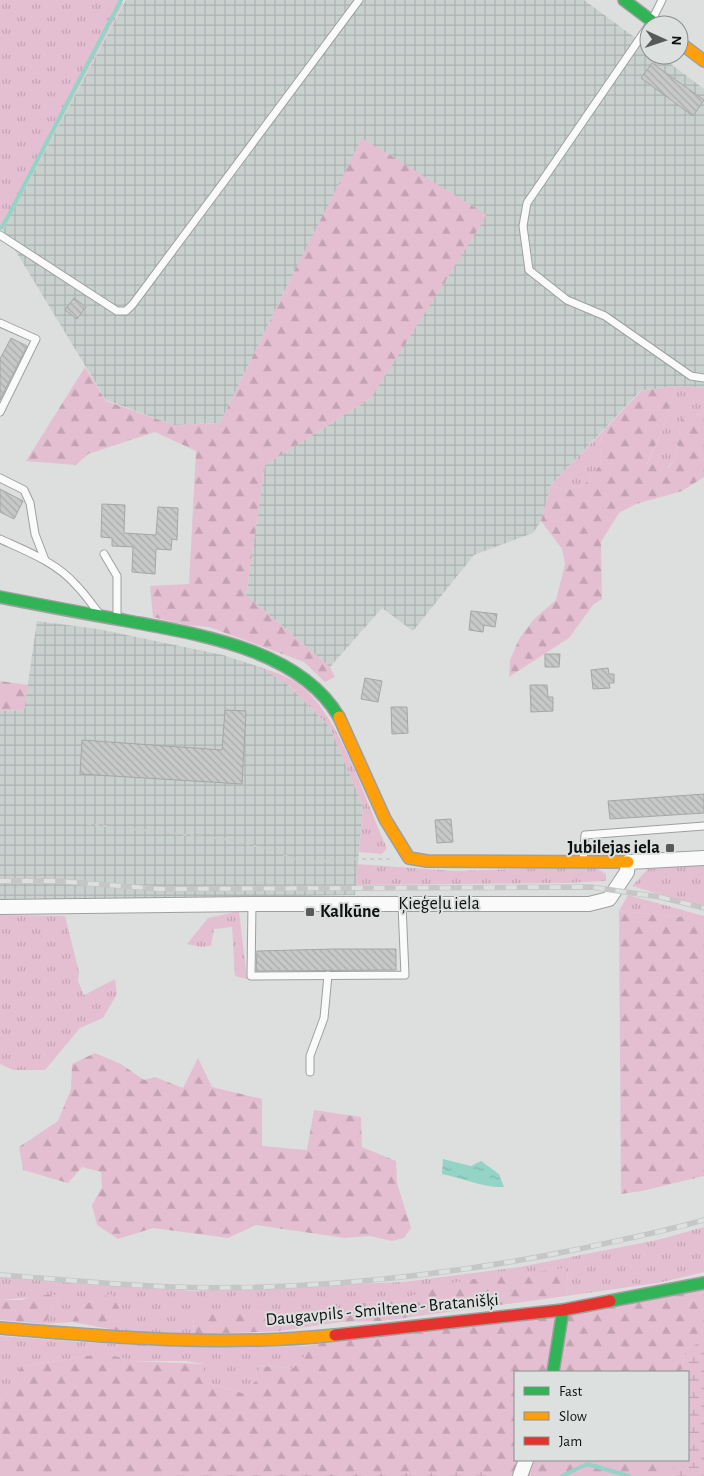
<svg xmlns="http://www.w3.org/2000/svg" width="704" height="1476" font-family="'Alegreya Sans',sans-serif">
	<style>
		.industrial { fill: url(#industrial-grid) }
		.grass { fill: url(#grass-tufts) }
		.forest { fill: url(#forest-firs) }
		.wetland { fill: url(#wetland-marsh) }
		.water { fill: url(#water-ripples) }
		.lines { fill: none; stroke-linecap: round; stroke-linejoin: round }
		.stream { stroke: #93d4c7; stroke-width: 4 }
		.building { fill: url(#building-back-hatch); stroke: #a5a7a6 }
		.lane-casing { stroke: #9ea09f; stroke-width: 9 }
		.street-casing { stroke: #9ea09f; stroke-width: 16 }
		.fast-casing { stroke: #9ea09f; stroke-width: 14 }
		.slow-casing { stroke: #9ea09f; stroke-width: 14 }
		.jam-casing { stroke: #9ea09f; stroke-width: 14 }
		.path { stroke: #cacbcb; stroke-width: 2; stroke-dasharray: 4 4; stroke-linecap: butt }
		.lane { stroke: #fafafa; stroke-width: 7 }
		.street { stroke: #fafafa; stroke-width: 14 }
		.fast { stroke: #30b455; stroke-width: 11 }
		.slow { stroke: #ff9f0a; stroke-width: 11 }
		.jam { stroke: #e5322d; stroke-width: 11 }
		.rail-casing { stroke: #c5c6c5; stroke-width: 5.5 }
		.rail { stroke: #dce0df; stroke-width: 4; stroke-dasharray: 11; stroke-linecap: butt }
		.poi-dot { fill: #585959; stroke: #dce0df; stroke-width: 2 }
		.labels { text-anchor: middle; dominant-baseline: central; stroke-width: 4; stroke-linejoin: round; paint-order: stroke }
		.poi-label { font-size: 18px; font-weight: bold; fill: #101111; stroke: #dce0df; text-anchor: end }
		.street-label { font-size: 18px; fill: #101111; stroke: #dce0df }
	</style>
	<defs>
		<pattern id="industrial-grid" width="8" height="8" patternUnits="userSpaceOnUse" patternTransform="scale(1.25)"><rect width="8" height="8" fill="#c9d1cf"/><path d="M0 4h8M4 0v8" fill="none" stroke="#acb2b1"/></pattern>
		<pattern id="grass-tufts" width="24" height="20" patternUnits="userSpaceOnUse" patternTransform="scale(1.25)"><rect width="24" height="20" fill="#e4bfd1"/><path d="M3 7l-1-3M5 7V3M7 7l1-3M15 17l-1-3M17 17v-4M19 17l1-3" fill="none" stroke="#c3a3b2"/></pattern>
		<pattern id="forest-firs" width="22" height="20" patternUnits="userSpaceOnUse" patternTransform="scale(1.25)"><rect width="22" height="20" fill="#e4bfd1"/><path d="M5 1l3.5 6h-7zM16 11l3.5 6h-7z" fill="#c3a3b2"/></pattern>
		<pattern id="wetland-marsh" width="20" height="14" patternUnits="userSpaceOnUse" patternTransform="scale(1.25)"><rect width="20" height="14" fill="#e4bfd1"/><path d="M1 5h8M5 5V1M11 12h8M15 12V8" fill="none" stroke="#c3a3b2"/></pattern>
		<pattern id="water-ripples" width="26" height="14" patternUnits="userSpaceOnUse" patternTransform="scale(1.25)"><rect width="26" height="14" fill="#93d4c7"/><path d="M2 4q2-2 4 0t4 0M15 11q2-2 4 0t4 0" fill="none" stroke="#7eb5aa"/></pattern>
		<pattern id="building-back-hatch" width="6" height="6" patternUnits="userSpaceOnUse" patternTransform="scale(1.25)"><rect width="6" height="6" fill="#c7c8c8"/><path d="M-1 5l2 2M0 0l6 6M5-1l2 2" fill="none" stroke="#aaabab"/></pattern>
	</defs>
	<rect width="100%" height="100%" fill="#dddfde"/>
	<g class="industrial">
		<polygon points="126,0 584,0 649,48 649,55 659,55 704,89 704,388 675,386 640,391 551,485 541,521 533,533 474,555 413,631 382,608 330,667 246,595 265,465 371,398 290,280 220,423 174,425 106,400 3,230"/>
		<polygon points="37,621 98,629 223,655 263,668 287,684 330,727 363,806 355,895 0,901 0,711 24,710"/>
	</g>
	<g class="grass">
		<polygon points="0,0 119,0 123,4 3,230 0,228"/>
		<polygon points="675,386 704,388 704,414 698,414 681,420 676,458 667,468 647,464 664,427"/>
		<polygon points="602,432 600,465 584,485 564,490 551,485"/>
		<path d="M259 667C274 672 289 676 301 686 340 715 366 804 387 848L382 854 359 852 363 806 330 727 287 684Z"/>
		<polygon points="357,864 455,871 577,867 596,868 606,874 606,881 567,883 356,885"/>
		<polygon points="704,864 704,907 632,886 648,869"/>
		<polygon points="628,895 704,916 704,924 682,917 619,911"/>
		<polygon points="239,911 247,979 235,976 232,927 214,929 211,946 201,947 187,944 208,918"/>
		<polygon points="0,915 65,916 79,972 78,981 84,995 115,979 117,994 103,1018 80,1028 45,1070 13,1070 0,1064"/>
		<path d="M704 1227V1272L658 1283 566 1296 568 1268 478 1279 438 1286 402 1300 353 1304 341 1322 280 1331 285 1311 194 1314 193 1335 121 1331 111 1295C92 1299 81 1304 72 1322L45 1324 59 1295 0 1300V1276L193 1291 403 1282 520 1267 657 1240Z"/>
		<path d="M0 1336C102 1344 203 1350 305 1346V1356L293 1368 260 1366 257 1380 242 1393 201 1381 204 1364 186 1361H133L104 1353 21 1367 0 1401Z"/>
	</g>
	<g class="forest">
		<polygon points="362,138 487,215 371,398 265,465 246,595 330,667 335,677 325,682 304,662 209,627 186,625 153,617 150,586 189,584 196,451 155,432 88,454 76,465 26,461 85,367 106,401 174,425 220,423 290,280"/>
		<polygon points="675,386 664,427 647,463 668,468 676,458 681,420 689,415 704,414 704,477 682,491 636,504 619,513 601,542 602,599 593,605 569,638 509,677 510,660 519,639 534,619 556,600 565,564 562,549 541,521 551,485 564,490 584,485 600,465 602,432 641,391"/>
		<polygon points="0,681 28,685 24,710 0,711"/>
		<polygon points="619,911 682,917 704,924 704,1176 642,1191 621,1194"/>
		<polygon points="95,1053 121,1064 144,1080 155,1077 183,1088 198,1058 212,1087 262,1099 262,1146 307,1150 314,1110 361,1117 362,1147 396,1161 397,1183 411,1228 404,1238 392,1241 370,1236 345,1238 256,1225 228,1238 153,1228 118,1239 97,1225 92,1205 102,1187 101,1172 82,1167 68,1183 23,1170 19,1147 58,1121 71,1089 72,1064"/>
		<polygon points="568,1268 566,1296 382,1321 341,1322 353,1304 402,1300 438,1286 466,1280"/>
		<polygon points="704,1284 704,1339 686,1350 680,1372 515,1372 515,1460 673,1460 673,1476 489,1476 490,1472 334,1476 0,1476 0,1401 21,1367 104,1353 133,1361 205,1364 201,1381 242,1393 257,1380 259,1366 293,1368 305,1356 305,1346"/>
		<path d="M111 1294 119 1308 121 1331 72 1322C81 1304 92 1299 111 1294Z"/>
		<polygon points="38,1295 59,1295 45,1324 0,1320 0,1300 21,1300"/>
		<polygon points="286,1311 280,1331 193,1335 194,1313"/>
	</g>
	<g class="wetland">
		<polygon points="704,1339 704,1476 673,1476 673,1460 688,1460 688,1372 680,1372 686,1350"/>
		<polygon points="491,1472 489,1476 142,1476"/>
	</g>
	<path class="water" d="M443 1159 471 1166 481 1161 499 1174 504 1187C483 1188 463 1178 442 1174Z"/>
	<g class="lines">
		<g class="stream">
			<polyline points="0,228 4,224 121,0"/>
			<polyline points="562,1476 587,1464 629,1476"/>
		</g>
	</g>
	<g class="building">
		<polygon points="652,63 704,100 693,116 641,78"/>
		<polygon points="74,298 86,307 77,319 65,310"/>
		<polygon points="11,338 27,346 0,400 0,359"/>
		<polygon points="0,489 23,501 14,519 0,512"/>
		<polygon points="102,504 125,505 124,533 156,535 158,507 178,508 177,540 172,539 171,550 156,549 155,574 132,572 133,547 112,546 112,538 101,537"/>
		<polygon points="471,611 497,614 495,627 484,625 483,632 469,630"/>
		<polygon points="545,654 560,654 559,667 545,667"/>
		<polygon points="608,668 609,674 614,674 614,683 609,683 610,688 593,689 591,670"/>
		<polygon points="365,678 382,681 378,702 361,699"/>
		<polygon points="530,685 547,685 548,697 553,697 553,711 531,712"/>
		<polygon points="391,707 407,707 408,733 392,734"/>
		<polygon points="225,710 246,711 242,784 80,774 82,740 222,750"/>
		<polygon points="704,794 704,813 610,819 608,801"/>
		<polygon points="451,819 453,842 437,843 435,820"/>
		<polygon points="334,949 396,949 396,970 256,971 257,951"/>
	</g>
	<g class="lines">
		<defs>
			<g id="lane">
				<polyline points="652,20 662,0"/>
				<polyline points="649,25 527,203 523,226 529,270 567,300 605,316 691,376 704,378"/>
				<polyline points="0,235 117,311 126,311 133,304 359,0"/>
				<polyline points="0,323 36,339 0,412"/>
				<polyline points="0,478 24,490 30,503 35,534 45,560"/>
				<path d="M0 539C26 551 56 562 76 585 84 593 91 603 98 612"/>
				<polyline points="104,554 117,576 117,619"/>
				<polyline points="583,860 585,835 704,826"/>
				<polyline points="252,904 251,976 405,975 402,905"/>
				<polyline points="310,1072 310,1056 324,1018 328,975"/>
			</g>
			<g id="street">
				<polyline points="0,907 252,904 589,904 609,899 627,872 628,862 704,858"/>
				<polyline points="520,1476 526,1460"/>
			</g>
			<g id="fast">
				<polyline points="624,0 657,25"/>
				<path d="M0 597C41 605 82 613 123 620 195 634 299 648 339 717"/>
				<polyline points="610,1301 704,1283"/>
				<polyline points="553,1372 563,1310"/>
			</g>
			<g id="slow">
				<polyline points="679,42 704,61"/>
				<polyline points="339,717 385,819 409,858 427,861 628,862"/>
				<path d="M0 1328C108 1337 226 1347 335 1335"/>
			</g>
			<polyline id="jam" points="335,1335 563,1310 610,1301"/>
		</defs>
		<use href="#lane" class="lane-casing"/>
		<use href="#street" class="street-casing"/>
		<use href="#fast" class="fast-casing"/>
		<use href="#slow" class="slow-casing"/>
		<use href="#jam" class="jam-casing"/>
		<polyline class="path" points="87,824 224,839 264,848 306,863 341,859 390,859"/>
		<use href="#lane" class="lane"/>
		<use href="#street" class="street"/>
		<use href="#fast" class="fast"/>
		<use href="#slow" class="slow"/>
		<use href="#jam" class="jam"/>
		<defs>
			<g id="rail">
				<polyline points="0,881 56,881 160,889 591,887 660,897 704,908"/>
				<path d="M0 1275C58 1279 116 1285 173 1287 309 1291 446 1276 579 1249 621 1240 663 1232 704 1220"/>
			</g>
		</defs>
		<use href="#rail" class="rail-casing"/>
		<use href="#rail" class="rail"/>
	</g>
	<g class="poi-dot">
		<rect x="665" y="843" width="10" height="10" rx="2.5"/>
		<rect x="305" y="907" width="10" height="10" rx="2.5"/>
	</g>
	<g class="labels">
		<g class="poi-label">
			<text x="660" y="848">Jubilejas iela</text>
			<text x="320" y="912" text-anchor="start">Kalkūne</text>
		</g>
		<g class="street-label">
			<text x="439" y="904">Ķieģeļu iela</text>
			<text transform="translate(382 1310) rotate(-5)">Daugavpils - Smiltene - Bratanišķi</text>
		</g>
	</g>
	<rect x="514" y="1371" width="175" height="90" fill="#dce0df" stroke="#8a8d8d"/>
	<rect x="524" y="1387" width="25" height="8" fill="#30b455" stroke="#8a8d8d"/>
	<text x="559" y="1396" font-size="15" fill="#101111">Fast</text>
	<rect x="524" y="1412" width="25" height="8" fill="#ff9f0a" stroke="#8a8d8d"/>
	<text x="559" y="1421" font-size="15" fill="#101111">Slow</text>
	<rect x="524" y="1437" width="25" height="8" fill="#e5322d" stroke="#8a8d8d"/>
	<text x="559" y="1446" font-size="15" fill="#101111">Jam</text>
	<g transform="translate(664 40) rotate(93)"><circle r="24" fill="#dce0df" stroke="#8a8d8d"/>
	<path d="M0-4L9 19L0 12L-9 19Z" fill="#585959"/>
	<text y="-8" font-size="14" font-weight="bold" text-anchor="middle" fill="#101111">N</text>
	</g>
</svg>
